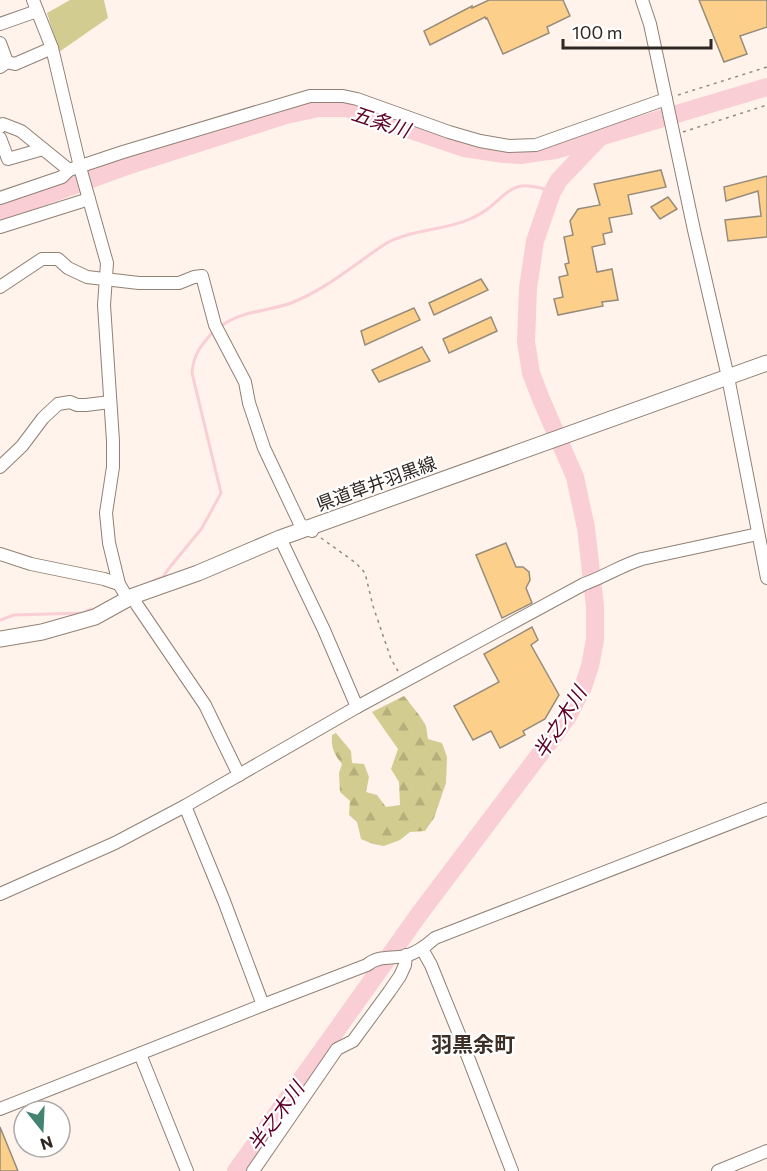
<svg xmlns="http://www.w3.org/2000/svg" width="767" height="1171" font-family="Commissioner,'Noto Sans JP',sans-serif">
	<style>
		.forest { fill: url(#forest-firs) }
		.park { fill: #d3cc90 }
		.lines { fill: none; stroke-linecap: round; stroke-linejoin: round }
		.stream { stroke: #faced5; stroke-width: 3 }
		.river { stroke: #faced5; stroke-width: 18 }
		.building { fill: #fcd08a; stroke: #978c7c; stroke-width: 1.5 }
		.minor-casing { stroke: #918075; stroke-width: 14 }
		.major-casing { stroke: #918075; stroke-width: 17 }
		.path { stroke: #938983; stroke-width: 1.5; stroke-dasharray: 3 4.5; stroke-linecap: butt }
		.minor { stroke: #fff; stroke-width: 12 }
		.major { stroke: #fff; stroke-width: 15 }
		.labels { text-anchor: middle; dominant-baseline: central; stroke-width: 4.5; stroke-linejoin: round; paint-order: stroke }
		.street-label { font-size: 18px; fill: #2f2723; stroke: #fff }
		.water-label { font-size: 20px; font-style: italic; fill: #5c0025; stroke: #fff }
		.quarter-label { font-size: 21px; font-weight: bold; fill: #3e2f26; stroke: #fff }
	</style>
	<defs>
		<pattern id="forest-firs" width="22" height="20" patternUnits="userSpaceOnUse" patternTransform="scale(1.5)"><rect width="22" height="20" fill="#d3cc90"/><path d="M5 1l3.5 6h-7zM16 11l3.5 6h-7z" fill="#b5af7c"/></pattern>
	</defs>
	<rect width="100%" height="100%" fill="#fff3eb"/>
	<path class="forest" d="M404 696C409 702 422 718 425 724 427 728 427 734 428 739L442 743 447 757 446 783 434 818 425 831 410 832 400 840 384 846 373 844 361 839 357 822 349 815 350 801 340 792 339 773 342 764C334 754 331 748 332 735L336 733 351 751 352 763 364 764 369 777 366 792 377 795 386 807 400 805 399 782 391 769 398 749 372 712Z"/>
	<polygon class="park" points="70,0 104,0 108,18 59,52 47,13"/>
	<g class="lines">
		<g class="stream">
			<path d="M221 326C243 310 266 312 291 303 325 290 355 264 385 244 411 229 443 231 470 219 477 216 484 212 490 207 499 200 509 188 521 186 532 185 542 188 552 192"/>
			<path d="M153 581 163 577 170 567 202 528 221 493 192 373C193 355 201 345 213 332"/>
			<polyline points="0,620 14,615 83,613 91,609"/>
		</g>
		<g class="river">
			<polyline points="0,211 17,206 124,167 286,115 319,108 346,108 464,148 504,154 520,155 555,150 570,146 767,87"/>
			<polyline points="236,1171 420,913 555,734 568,716 583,687 590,666 595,640 595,606 586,528 575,477 541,399 531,373 526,342 528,288 535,241 552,192 559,180 600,137"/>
		</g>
	</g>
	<g class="building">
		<polygon points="489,0 563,0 570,16 547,27 549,33 503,54 487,18 486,19 485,17 430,45 424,31 472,6 472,8"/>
		<polygon points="699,0 767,0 767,27 740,36 747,54 724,62"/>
		<polygon points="661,170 666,187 628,195 632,214 609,218 612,232 603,234 605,244 592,247 597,272 612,269 618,300 602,302 603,306 558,315 554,299 563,297 559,277 568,275 565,264 569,263 564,237 573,235 570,221 578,209 600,205 594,184"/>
		<polygon points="767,176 767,237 728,241 725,220 761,216 758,191 726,201 724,187"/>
		<polygon points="668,197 677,209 660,219 651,207"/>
		<polygon points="481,279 488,290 434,315 429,303"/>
		<polygon points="414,308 420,320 365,345 361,331"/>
		<polygon points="491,317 497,331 449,353 443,339"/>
		<polygon points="422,347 430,361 379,382 372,370"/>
		<polygon points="506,543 516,567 523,567 529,572 530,580 526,588 532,603 502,618 476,555"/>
		<polygon points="532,627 538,640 531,645 559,695 545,719 523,731 525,735 500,748 491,731 473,740 454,706 499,682 484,654"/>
		<polygon points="0,1127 18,1171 0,1171"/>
	</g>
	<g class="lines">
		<defs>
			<g id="minor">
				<polyline points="33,0 52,48 81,171 107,263 104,305 113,441 113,467 106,513 109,543 119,584 128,599"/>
				<polyline points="642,0 650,24 694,230 728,377 767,578"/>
				<polyline points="0,24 37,11"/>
				<polyline points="0,43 7,62 0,67"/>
				<polyline points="7,62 15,64 52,48"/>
				<polyline points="0,127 3,124 21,131 69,170 123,152 310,96 343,96 357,99 449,132 480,141 509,146 536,145 666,99"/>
				<polyline points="0,138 8,159 43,149"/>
				<polyline points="0,198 62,177 69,170"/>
				<polyline points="0,227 89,199"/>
				<polyline points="0,287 42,259 58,259 68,268 87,277 139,283 179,283 194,277 202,276 215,325 245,382 249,403 264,448 300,524 312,531"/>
				<polyline points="0,467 22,446 43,418 58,404 70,402 77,405 86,405 110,402"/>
				<polyline points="280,538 324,630 357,707"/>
				<polyline points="0,554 31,564 104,579 119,584"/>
				<polyline points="133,596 137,605 205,705 239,775"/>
				<polyline points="185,806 224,901 263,1005"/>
				<path d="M0 894 115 843 185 806 357 707 584 584C604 577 622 565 642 559L758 534"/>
				<polyline points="422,949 431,965 461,1039 512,1171"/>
				<polyline points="140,1054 187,1171"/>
				<path d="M0 1109 263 1005 367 965C379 955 391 959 405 956 417 953 426 946 435 938L767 809"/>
				<polyline points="253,1171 337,1049 353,1041 389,992 400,976 405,965 406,955"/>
				<polyline points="718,1171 767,1151"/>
			</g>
			<polyline id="major" points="0,639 42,632 95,617 133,596 198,573 280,538 767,363"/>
		</defs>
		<use href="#minor" class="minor-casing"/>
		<use href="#major" class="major-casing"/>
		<g class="path">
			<polyline points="678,95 767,67"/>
			<polyline points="683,132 767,105"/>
			<polyline points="321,538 356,563 365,573 373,606 391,659 398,671"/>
		</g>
		<use href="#minor" class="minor"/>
		<use href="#major" class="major"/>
	</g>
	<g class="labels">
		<g class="street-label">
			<text transform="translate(376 483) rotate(-20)">県道草井羽黒線</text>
		</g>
		<g class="water-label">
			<text transform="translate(381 121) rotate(18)">五条川</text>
			<text transform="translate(559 722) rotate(-58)">半之木川</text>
			<text transform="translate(275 1116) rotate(-54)">半之木川</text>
		</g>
		<g class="quarter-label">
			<text x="473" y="1043">羽黒余町</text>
		</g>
	</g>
	<g transform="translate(42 1129) rotate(162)"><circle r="28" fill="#ffffff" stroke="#aca9a7" stroke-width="1.5"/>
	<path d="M0-4.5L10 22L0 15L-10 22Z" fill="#438372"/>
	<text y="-9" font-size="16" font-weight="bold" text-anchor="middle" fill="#2f2723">N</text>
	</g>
	<path d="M563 39v9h148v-9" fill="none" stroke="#2f2723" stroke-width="3"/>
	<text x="572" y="39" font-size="18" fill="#2f2723" stroke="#ffffff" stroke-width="4.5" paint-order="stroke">100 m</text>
</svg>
